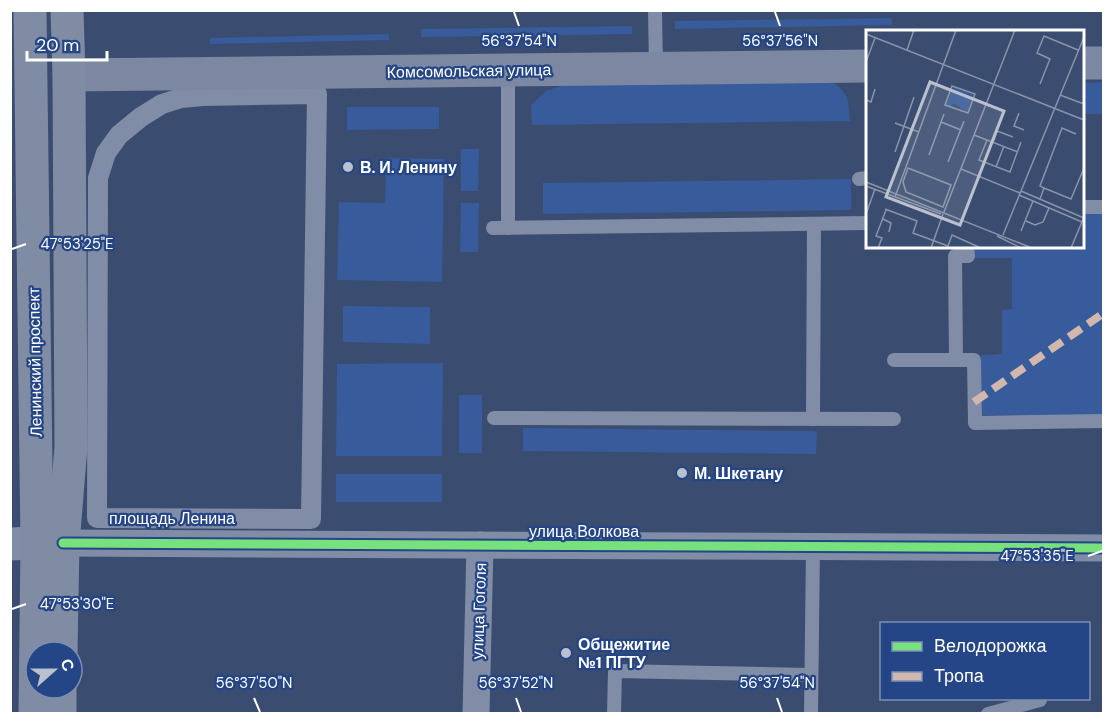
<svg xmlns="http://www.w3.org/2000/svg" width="1114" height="724" font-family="'DM Sans',sans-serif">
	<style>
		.green { fill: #385b9b }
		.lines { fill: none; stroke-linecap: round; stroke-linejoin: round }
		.service { stroke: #818da6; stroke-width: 14 }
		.pedestrian { stroke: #818da6; stroke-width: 20 }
		.minor { stroke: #818da6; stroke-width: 27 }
		.tertiary { stroke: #818da6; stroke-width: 33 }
		.secondary { stroke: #7c88a1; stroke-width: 33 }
		.primary { stroke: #7f8ca3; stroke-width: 33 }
		.quiet { stroke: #d1b7ad; stroke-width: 8; stroke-dasharray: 15 8; stroke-linecap: butt }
		.cycleway-casing { stroke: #244586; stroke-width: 13 }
		.cycleway { stroke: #77e17e; stroke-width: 9 }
		.ticks { fill: none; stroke: #fff; stroke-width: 2 }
		.poi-dot { fill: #bac0cd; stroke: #244586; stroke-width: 2 }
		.labels { text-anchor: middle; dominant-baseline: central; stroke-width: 4.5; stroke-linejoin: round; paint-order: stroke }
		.street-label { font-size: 16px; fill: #fff; stroke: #244586 }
		.poi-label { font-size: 16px; font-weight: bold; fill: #fff; stroke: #244586; text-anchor: start }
		.inset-road { fill: none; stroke: #8994a9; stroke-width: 1.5 }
		.view { fill: #bac0cd; fill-opacity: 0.15; stroke: #bac0cd; stroke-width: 3 }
		.inset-edge { fill: none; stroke: #fff; stroke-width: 3 }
		.ticks-label { font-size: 15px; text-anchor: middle; fill: #fff; stroke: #244586; stroke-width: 4.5; stroke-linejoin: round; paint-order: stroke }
	</style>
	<rect width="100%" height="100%" fill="#3a4c70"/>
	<g class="green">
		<polygon points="892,18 892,25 675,29 675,21"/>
		<polygon points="632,26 632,34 421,37 421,29"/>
		<polygon points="389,34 389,40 210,44 210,38"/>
		<path d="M832 82C850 93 848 101 850 121L532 125 531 105 546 91 563 85Z"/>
		<polygon points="1103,82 1103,114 1083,114 1083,83"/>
		<polygon points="347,107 439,107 439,129 347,130"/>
		<polygon points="461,149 479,149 478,191 461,191"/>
		<polygon points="386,158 444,159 442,282 337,280 339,202 385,203"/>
		<polygon points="851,179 851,210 543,214 543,183"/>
		<polygon points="461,203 479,203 478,252 460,252"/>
		<polygon points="1103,212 1103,415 981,415 981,355 1002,354 1002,310 1012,309 1012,258 971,258 971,246 1082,246 1083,213"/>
		<polygon points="343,306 430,307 430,344 343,342"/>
		<polygon points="443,363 442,456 336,456 337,364"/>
		<rect x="459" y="395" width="23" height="58"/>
		<polygon points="523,428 817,431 816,454 523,451"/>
		<rect x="336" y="474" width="106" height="28"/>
	</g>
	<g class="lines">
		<g class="service">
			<polyline points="655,10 656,68"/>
			<polyline points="508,70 508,228"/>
			<polyline points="859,179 868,178"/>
			<polyline points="1082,207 1104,207"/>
			<polyline points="493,228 868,223"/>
			<polyline points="967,246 968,256 955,256 956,360 974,360 975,423 1104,421"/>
			<polyline points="894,360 956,360"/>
			<polyline points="494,418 894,419"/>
			<polyline points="813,419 814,224"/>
			<polyline points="614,714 615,671 811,675"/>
			<polyline points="811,714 813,547"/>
			<polyline points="988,714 1040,700"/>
		</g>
		<polygon class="pedestrian" points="317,94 311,519 97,518 98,178 106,153 119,135 141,117 162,104 181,98 203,96"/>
		<g class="minor">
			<polyline points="63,543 1104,548"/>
			<polyline points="476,714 480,545"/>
		</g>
		<polyline class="tertiary" points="10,544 37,543"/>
		<g class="secondary">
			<polyline points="1082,63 1104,63"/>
			<polyline points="69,75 868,66"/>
		</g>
		<g class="primary">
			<polyline points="30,10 37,543 35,714"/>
			<polyline points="61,652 63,543 71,447 69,75 67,10"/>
			<polyline points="60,714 60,688"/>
		</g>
		<polyline class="quiet" points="974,402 1104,313"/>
		<defs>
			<polyline id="cycleway" points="63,543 1104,548"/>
		</defs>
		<use href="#cycleway" class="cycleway-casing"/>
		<use href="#cycleway" class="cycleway"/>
	</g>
	<path class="ticks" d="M514 12 519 26M775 12 780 26M12 249 26 244M1088 556 1102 551M12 609 26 604M254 698 260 712M516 698 521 712M777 698 782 712"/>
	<g class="poi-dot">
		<circle cx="348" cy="167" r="6"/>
		<circle cx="682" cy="473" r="6"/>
		<circle cx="566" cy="653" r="6"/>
	</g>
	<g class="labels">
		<g class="street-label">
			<text transform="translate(469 71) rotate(-1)">Комсомольская улица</text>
			<text transform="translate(35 362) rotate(-91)">Ленинский проспект</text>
			<text x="172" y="518">площадь Ленина</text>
			<text x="584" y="531">улица Волкова</text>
			<text transform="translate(479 611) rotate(-88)">улица Гоголя</text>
		</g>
		<g class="poi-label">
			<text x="360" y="167">В. И. Ленину</text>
			<text x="694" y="473">М. Шкетану</text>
			<text x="578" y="644">Общежитие<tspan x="578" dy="18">№1 ПГТУ</tspan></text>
		</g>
	</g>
	<g transform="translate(866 30)">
		<rect width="218" height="218" fill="#3a4c70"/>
		<path d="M87 57 108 65 101 82 87 73 85 77 80 75Z" fill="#385b9b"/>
		<path class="inset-road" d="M0 4 218 90M41 20 48 0M0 32 9 8M174 54 184 29 171 23 178 6 212 20M86 56 109 64 102 83 79 75ZM194 65 218 74M0 70 5 72 9 59M153 83 148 96 158 100M75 92 95 100M29 93 53 102M108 105 152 122M121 110 113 130 144 142 155 112M127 112 131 101 147 107M29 122 48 67M63 125 78 84M82 132 98 91M130 137 138 116M42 138 85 155 77 177 40 162 37 152ZM95 139 154 163M0 152 166 218M0 156 75 184M178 158 205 169 218 138M155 161 218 188M153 165 216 192M29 167 90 0M174 169 178 158 174 156 196 98 210 104M19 179 51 191 47 203 82 216 86 205 115 218M78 182 149 0M0 184 9 159M17 189 25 193 23 202M160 191 169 195 177 192 183 178M155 201 167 171M137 205 218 7M131 206 155 218M12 218 16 208 10 206 20 180M65 218 77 184M205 218 218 187"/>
		<path class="view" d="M64 52 138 81 94 195 20 167Z"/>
		<rect width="218" height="218" class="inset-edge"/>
	</g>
	<g class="ticks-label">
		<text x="519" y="46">56°37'54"N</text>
		<text x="780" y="46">56°37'56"N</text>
		<text x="77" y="249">47°53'25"E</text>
		<text x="1037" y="561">47°53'35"E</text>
		<text x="77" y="609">47°53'30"E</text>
		<text x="254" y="688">56°37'50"N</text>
		<text x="516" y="688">56°37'52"N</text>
		<text x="777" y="688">56°37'54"N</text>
	</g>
	<rect width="1114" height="724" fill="none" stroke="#ffffff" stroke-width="24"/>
	<rect x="880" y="622" width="210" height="78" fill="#244586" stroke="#7c8fb6" stroke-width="1.5"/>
	<rect x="892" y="642" width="30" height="9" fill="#77e17e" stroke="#7c8fb6" stroke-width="1.5"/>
	<text x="934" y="652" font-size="18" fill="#ffffff">Велодорожка</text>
	<rect x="892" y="672" width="30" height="9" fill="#d1b7ad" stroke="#7c8fb6" stroke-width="1.5"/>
	<text x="934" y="682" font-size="18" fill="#ffffff">Тропа</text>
	<g transform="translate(54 670) rotate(69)"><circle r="28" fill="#244586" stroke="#7c8fb6" stroke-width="1.5"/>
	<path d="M0-4.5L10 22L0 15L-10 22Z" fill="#bac0cd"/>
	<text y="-9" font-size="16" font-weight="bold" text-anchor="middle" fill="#ffffff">С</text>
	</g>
	<path d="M27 51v9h80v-9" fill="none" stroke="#ffffff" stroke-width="3"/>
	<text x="36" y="51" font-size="18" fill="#ffffff" stroke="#244586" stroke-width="4.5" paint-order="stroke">20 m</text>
</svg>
